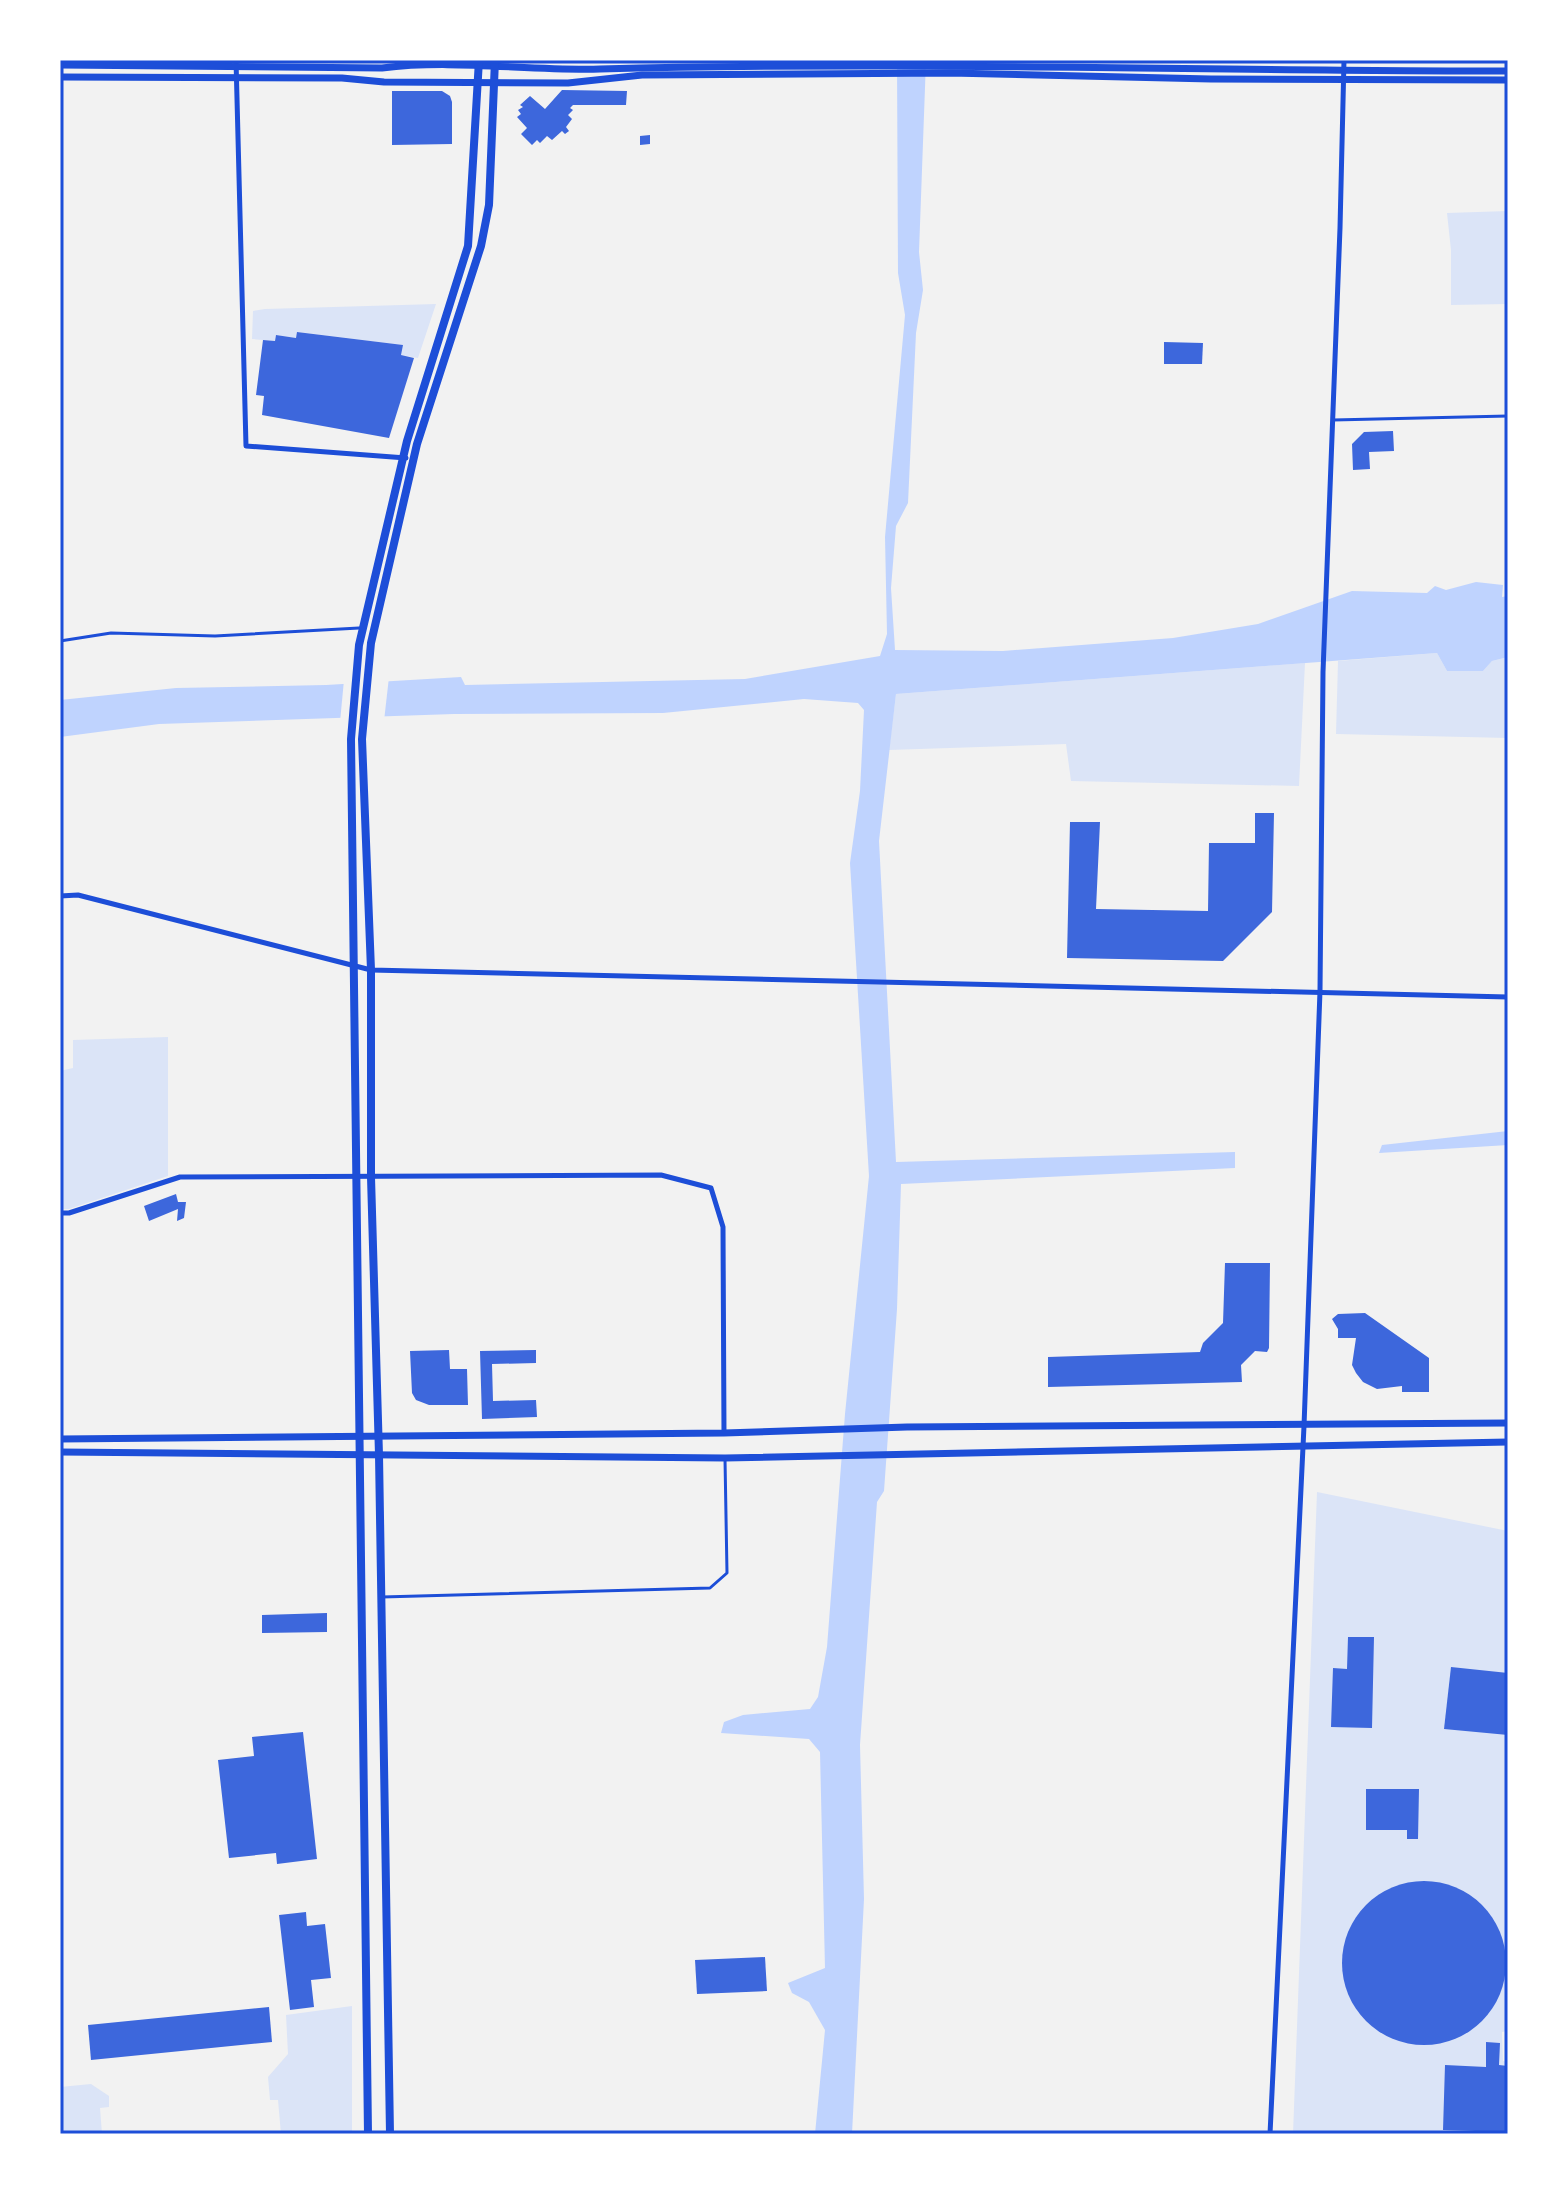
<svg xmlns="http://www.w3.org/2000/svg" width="1568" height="2194" font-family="Rubik,sans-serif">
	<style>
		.green { fill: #dbe4f7 }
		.water { fill: #bfd3fe }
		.pier { fill: #f2f2f2 }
		.building { fill: #3d67dc }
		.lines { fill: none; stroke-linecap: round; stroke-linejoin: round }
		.service { stroke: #1d4ed8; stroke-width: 3 }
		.minor { stroke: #1d4ed8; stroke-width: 5 }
		.secondary { stroke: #1d4ed8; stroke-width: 7 }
		.primary { stroke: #1d4ed8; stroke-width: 8 }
		.neatline { fill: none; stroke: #1d4ed8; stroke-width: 3 }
	</style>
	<rect width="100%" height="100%" fill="#f2f2f2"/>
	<g class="green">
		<polygon points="1508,211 1508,304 1451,305 1451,250 1447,213"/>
		<polygon points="436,304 418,358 401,355 402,345 298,332 296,338 276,335 275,341 252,339 253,311 265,309"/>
		<polygon points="1437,653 1447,671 1483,671 1492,661 1508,657 1508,738 1336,734 1338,661"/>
		<polygon points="1305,663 1299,786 1071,781 1066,744 889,750 896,694"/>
		<polygon points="168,1037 168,1176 69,1209 60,1209 60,1071 73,1068 73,1040"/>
		<polygon points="1317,1492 1508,1531 1508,2031 1502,2032 1503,2061 1508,2062 1508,2134 1293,2134"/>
		<polygon points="352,2006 352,2134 281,2134 278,2100 270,2100 268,2077 288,2054 286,2015"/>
		<polygon points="91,2084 109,2096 109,2107 100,2108 102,2134 60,2134 60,2087"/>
	</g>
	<g class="water">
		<polygon points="897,60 926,60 919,252 923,290 916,333 908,503 896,526 891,588 895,650 1003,651 1173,638 1258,624 1352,591 1427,593 1435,586 1446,590 1476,582 1503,585 1502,597 1508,596 1508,657 1492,661 1483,671 1447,671 1437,653 896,694 879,841 896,1162 1235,1152 1235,1168 901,1184 897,1309 884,1491 877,1502 860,1745 864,1899 852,2134 815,2134 825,2030 809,2002 792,1993 788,1983 825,1968 820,1752 809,1739 721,1733 724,1722 743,1715 810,1709 818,1697 827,1647 845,1414 869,1176 850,863 860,791 864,710 858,703 804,699 663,713 454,714 159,724 60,737 60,700 176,688 326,685 461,677 465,685 745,679 880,656 887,634 885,537 905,315 898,273"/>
		<polygon points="1508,1131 1508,1145 1379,1153 1382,1145"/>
	</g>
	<polygon class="pier" points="389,677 384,721 340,722 344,680"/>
	<g class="building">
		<polygon points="562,90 627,91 626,105 573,105 570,108 573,110 568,115 572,119 566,127 569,131 565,134 562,131 552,140 547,136 540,143 537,140 532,145 521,134 527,128 517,117 521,114 518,110 523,107 520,105 530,96 545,109"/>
		<polygon points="392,91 442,91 450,96 452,102 452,144 392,145"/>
		<polygon points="650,135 650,144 640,145 640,136"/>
		<polygon points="297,332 403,345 401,355 414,358 389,438 262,415 264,396 256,395 263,340 275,341 276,335 296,338"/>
		<polygon points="1164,342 1203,343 1202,364 1164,364"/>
		<polygon points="1393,431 1394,451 1369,452 1370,469 1353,470 1352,444 1364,432"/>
		<polygon points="1255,813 1274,813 1272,912 1223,961 1067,958 1070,822 1100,822 1096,909 1208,911 1209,843 1255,843"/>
		<polygon points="176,1194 178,1202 186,1202 184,1218 177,1221 178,1209 149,1221 144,1206"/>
		<polygon points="1225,1263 1270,1263 1269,1348 1267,1352 1255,1351 1241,1365 1242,1382 1048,1387 1048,1357 1200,1352 1203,1343 1223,1323"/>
		<polygon points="1365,1313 1429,1358 1429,1392 1402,1392 1402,1386 1377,1389 1363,1382 1356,1373 1352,1365 1356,1338 1338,1338 1338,1329 1332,1319 1338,1314"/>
		<polygon points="449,1350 450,1369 467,1369 468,1405 429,1405 416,1400 412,1393 410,1351"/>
		<polygon points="536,1350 536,1363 492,1364 493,1401 536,1400 537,1417 482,1419 480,1351"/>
		<polygon points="327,1613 327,1632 262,1633 262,1615"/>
		<polygon points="1348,1637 1374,1637 1372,1728 1331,1727 1333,1668 1347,1669"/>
		<polygon points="1451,1667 1508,1673 1508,1735 1444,1729"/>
		<polygon points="303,1732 317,1859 277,1864 276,1853 229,1858 218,1760 254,1756 252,1737"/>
		<polygon points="1366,1789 1419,1789 1418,1839 1407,1839 1407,1830 1366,1830"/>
		<circle cx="1424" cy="1963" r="82"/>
		<polygon points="306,1912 307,1926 325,1924 331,1978 311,1980 314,2007 290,2010 279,1915"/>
		<polygon points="765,1957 767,1991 697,1994 695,1960"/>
		<polygon points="269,2007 272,2042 91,2060 88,2025"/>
		<polygon points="1486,2042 1500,2043 1499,2065 1508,2066 1508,2132 1443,2130 1445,2065 1486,2067"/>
	</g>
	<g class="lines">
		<g class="service">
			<polyline points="1333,420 1508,416"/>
			<polyline points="60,641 111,633 215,636 359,628"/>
			<polyline points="382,1597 710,1588 727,1573 725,1459"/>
		</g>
		<g class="minor">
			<polyline points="236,60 246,446 406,458"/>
			<polyline points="60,896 78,895 371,970 1508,997"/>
			<polyline points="60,1213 69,1213 180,1177 661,1175 711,1188 723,1227 724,1433"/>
			<polyline points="1270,2134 1304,1426 1320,991 1323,672 1340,228 1344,60"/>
		</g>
		<g class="secondary">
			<path d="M60 65 382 68C454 59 528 71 600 69 903 61 1205 71 1508 71"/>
			<polyline points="60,77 342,78 384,82 568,83 642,75 950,73 1211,79 1508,80"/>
			<polyline points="60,1439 724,1433 907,1427 1508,1423"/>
			<polyline points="60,1452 725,1458 1508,1442"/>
		</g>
		<g class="primary">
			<polyline points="368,2134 351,739 359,645 407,441 468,246 479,60"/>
			<polyline points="390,2134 379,1455 371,1177 371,970 362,739 371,643 417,444 481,246 489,205 495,60"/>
		</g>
	</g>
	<rect width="1568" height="2194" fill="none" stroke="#ffffff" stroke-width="124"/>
	<rect x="62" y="62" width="1444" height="2070" class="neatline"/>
</svg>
